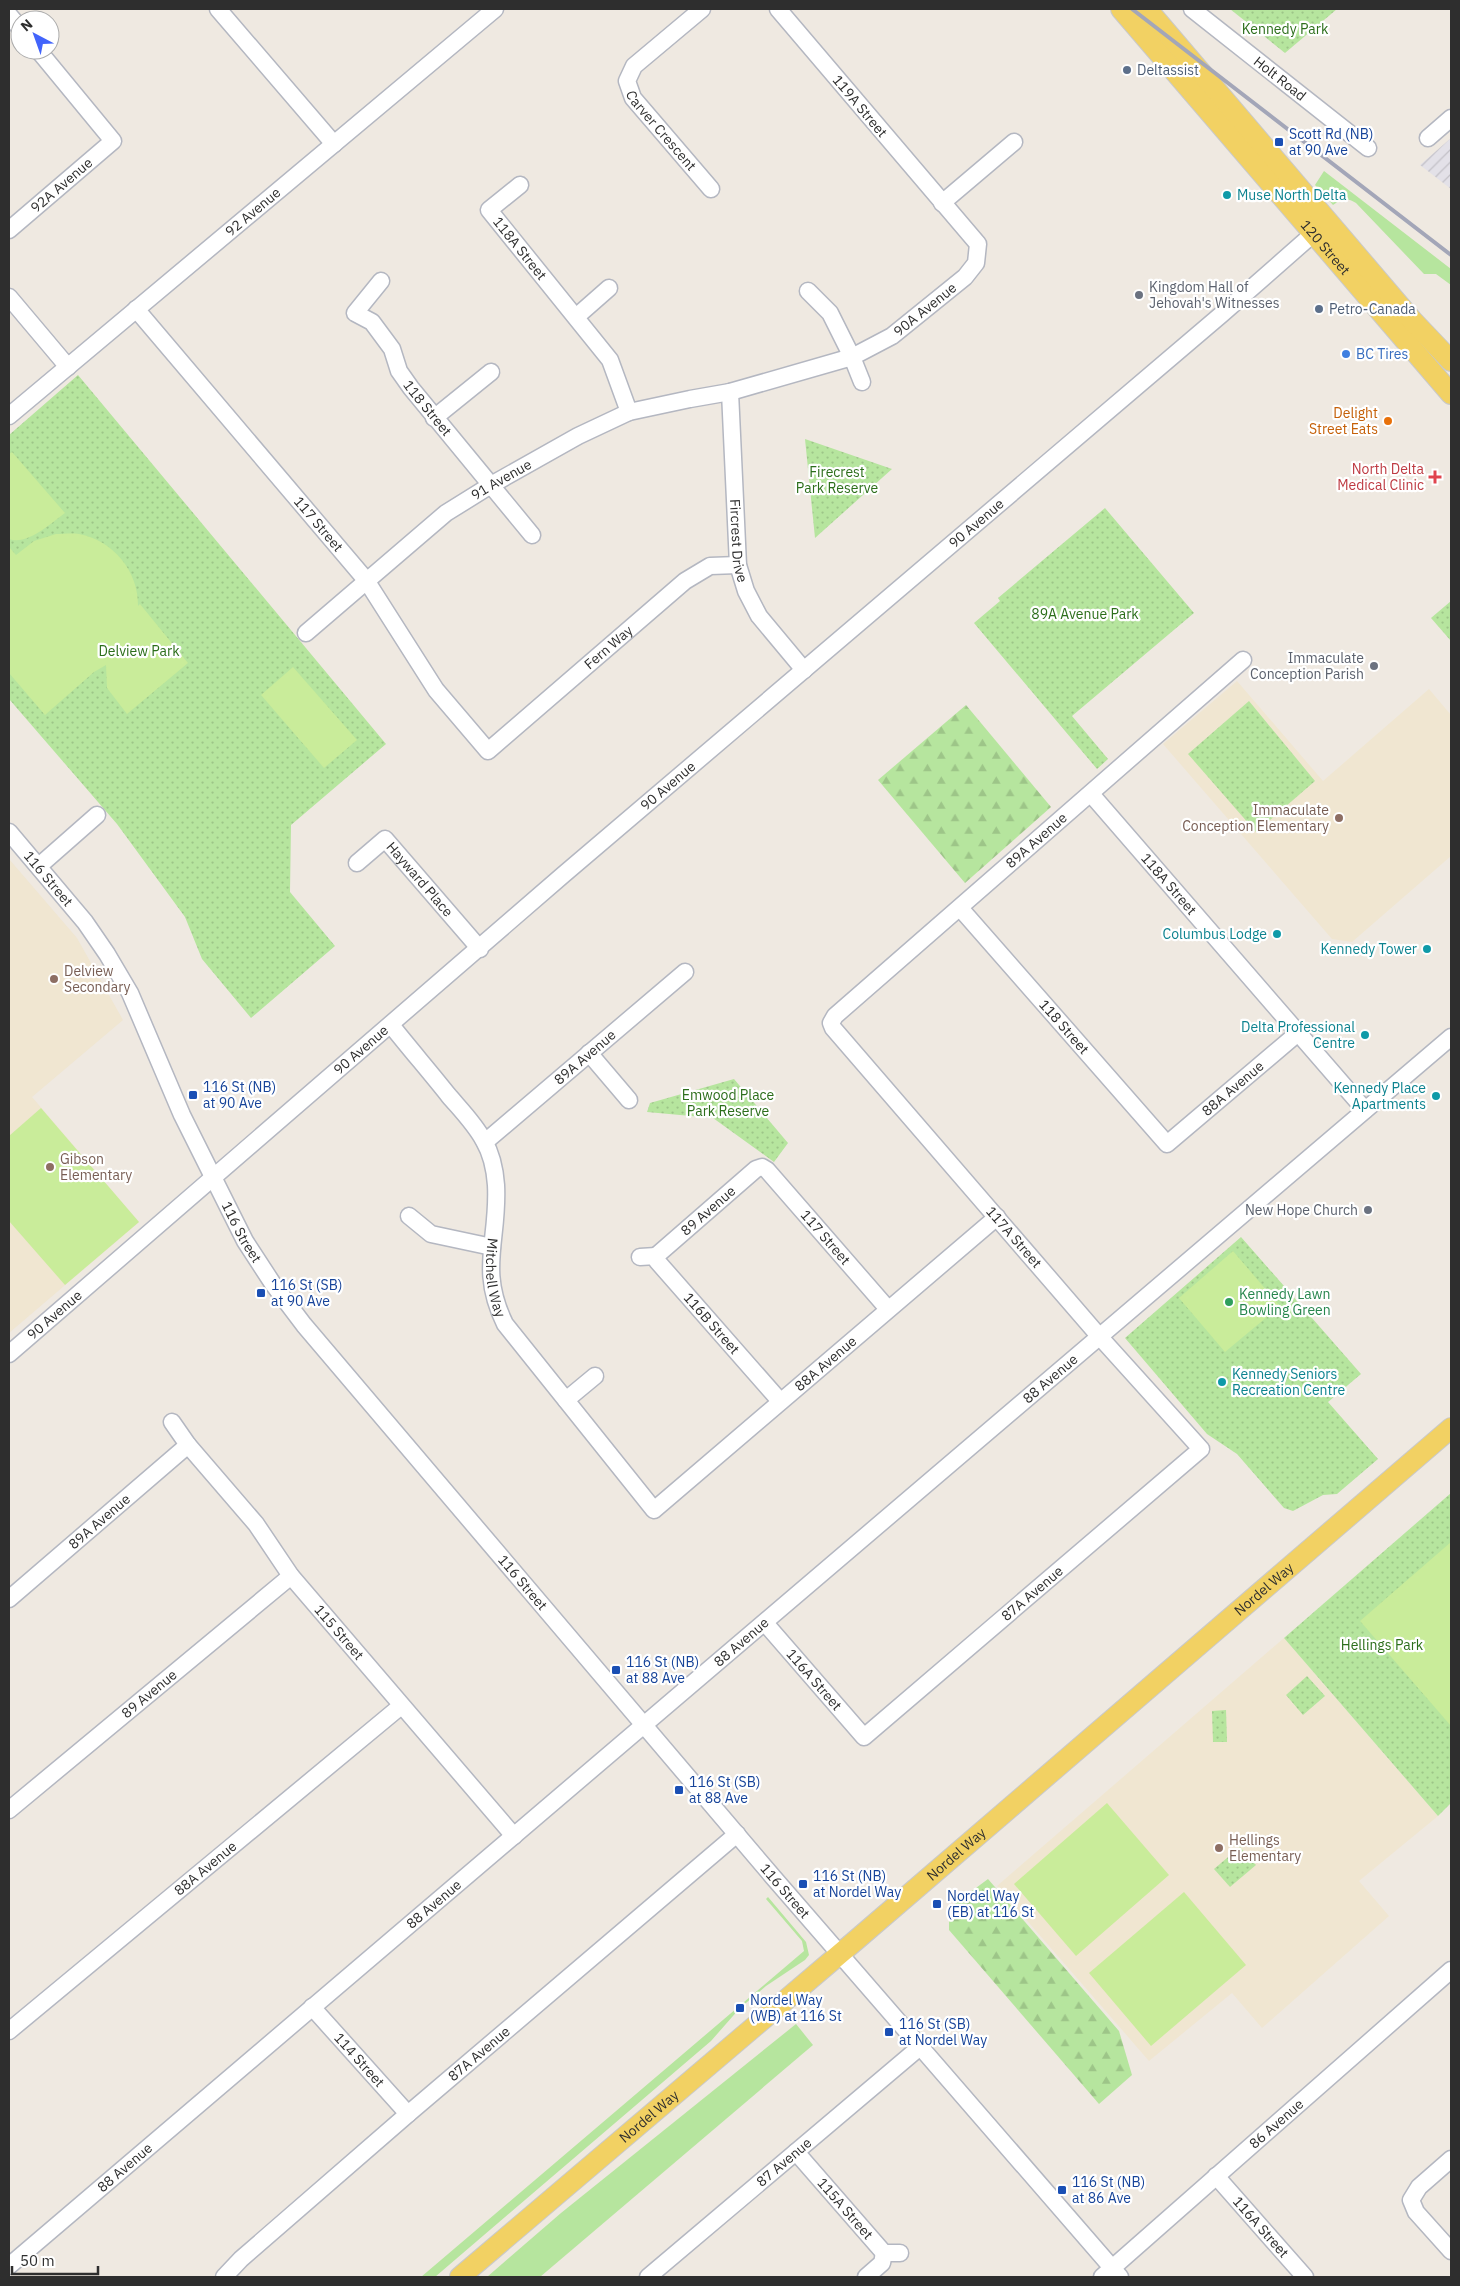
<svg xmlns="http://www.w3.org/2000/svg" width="1460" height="2286" font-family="'IBM Plex Sans',sans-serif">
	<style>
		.industrial { fill: url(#industrial-furrows) }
		.education { fill: #f0e6d1 }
		.grass { fill: #b6e59e }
		.forest { fill: url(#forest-firs) }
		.park { fill: url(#park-dots) }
		.pitch { fill: #c9ec9a }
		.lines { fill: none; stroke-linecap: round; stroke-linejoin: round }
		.minor-casing { stroke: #b4b7c1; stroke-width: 19 }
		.major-casing { stroke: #c9c9c9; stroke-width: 22 }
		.minor { stroke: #fff; stroke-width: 16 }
		.major { stroke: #f2d163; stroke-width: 20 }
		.rail { stroke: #a3a6b8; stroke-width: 4 }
		.service-dot { fill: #5c6f8a; stroke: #fff; stroke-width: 2 }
		.transit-dot { fill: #1a4fb4; stroke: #fff; stroke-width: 2 }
		.culture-dot { fill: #0f9aa8; stroke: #fff; stroke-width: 2 }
		.worship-dot { fill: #6b7280; stroke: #fff; stroke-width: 2 }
		.shop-dot { fill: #3f7fe0; stroke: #fff; stroke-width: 2 }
		.food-dot { fill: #e8710a; stroke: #fff; stroke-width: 2 }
		.health-dot { fill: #e0444e; stroke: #fff; stroke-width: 2 }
		.education-dot { fill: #8d6e63; stroke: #fff; stroke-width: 2 }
		.leisure-dot { fill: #2e9e5b; stroke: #fff; stroke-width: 2 }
		.labels { text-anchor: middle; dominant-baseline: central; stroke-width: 4.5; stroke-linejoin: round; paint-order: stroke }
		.park-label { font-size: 14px; fill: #2c6e1b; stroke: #fff }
		.service-label { font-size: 14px; fill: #4e5e75; stroke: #fff; text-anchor: start }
		.street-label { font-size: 14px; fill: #2e2e2e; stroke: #fff }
		.transit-label { font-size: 14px; fill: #164399; stroke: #fff; text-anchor: start }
		.culture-label { font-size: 14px; fill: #0d838f; stroke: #fff; text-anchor: end }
		.worship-label { font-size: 14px; fill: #5b616d; stroke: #fff; text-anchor: end }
		.shop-label { font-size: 14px; fill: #366cbe; stroke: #fff; text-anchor: start }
		.food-label { font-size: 14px; fill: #c56008; stroke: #fff; text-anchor: end }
		.health-label { font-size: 14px; fill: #be3a42; stroke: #fff; text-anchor: end }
		.education-label { font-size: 14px; fill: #785e54; stroke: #fff; text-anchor: start }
		.leisure-label { font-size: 14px; fill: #27864d; stroke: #fff; text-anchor: start }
	</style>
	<defs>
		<pattern id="industrial-furrows" width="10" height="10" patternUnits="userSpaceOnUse" patternTransform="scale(1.25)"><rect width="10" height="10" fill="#e3e1e8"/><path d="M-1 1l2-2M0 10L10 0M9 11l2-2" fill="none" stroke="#c3c1c7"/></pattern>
		<pattern id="forest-firs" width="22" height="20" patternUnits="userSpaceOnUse" patternTransform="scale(1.25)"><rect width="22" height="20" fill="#b6e59e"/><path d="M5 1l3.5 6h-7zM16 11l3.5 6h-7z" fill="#9dc588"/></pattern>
		<pattern id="park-dots" width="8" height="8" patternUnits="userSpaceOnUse" patternTransform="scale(1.25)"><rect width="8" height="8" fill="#b6e59e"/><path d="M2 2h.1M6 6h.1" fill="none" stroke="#9dc588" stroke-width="1.8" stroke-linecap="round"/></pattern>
	</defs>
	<rect width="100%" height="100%" fill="#efe9e1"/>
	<polygon class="industrial" points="1451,138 1451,189 1420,165"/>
	<g class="education">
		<polygon points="1237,681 1323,781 1429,689 1451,715 1451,856 1352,942 1332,939 1163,744"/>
		<polygon points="9,859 77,938 123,1020 32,1097 139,1222 9,1333"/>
		<polygon points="1284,1638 1438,1816 1359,1881 1389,1916 1262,2028 1232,1993 1149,2061 997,1886"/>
	</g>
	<g class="grass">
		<path d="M1324 171 1451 269V285L1436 274H1424L1356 203C1347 197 1341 199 1333 205L1315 185Z"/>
		<polygon points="768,1897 806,1942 809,1955 805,1960 766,1986 740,2008 711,2041 435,2277 421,2277 804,1951 802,1941 766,1899"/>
		<polygon points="796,2024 813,2045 540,2277 487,2277 561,2213"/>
	</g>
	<g class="forest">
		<polygon points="966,705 1051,807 965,883 878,780"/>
		<polygon points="988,1879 1119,2031 1132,2075 1099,2104 949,1930 949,1908"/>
	</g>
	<g class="park">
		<polygon points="1230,9 1337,9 1285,53"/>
		<polygon points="78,375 386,744 291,825 290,892 335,946 251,1018 202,959 185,917 117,824 9,699 9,435"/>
		<polygon points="805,439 892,469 815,538"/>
		<polygon points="1105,508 1194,613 1072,716 1108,759 1097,769 974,623 1000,601 998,598"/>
		<polygon points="1451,601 1451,641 1431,618"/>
		<polygon points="1249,701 1315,781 1256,832 1188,754"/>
		<polygon points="734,1079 788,1143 774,1162 713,1118 647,1112 650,1103"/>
		<polygon points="1241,1237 1361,1374 1328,1402 1378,1459 1337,1494 1323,1495 1293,1511 1284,1508 1237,1454 1207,1434 1125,1338"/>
		<polygon points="1451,1493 1451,1803 1438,1816 1284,1638"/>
		<polygon points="1307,1676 1325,1696 1303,1715 1286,1695"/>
		<polygon points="1226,1710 1227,1742 1213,1742 1212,1711"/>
		<polygon points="1240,1847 1256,1865 1230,1887 1214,1869"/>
	</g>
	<g class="pitch">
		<path d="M12 452 65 513C51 523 27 546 9 539V454Z"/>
		<path d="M56 534C63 534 72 533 79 534 113 540 139 572 138 606L140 604 188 663 127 714 107 688 106 665 94 672 45 715 9 673V547L16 555 34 541Z"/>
		<polygon points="293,667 357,740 324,768 261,695"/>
		<polygon points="41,1108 139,1222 65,1285 9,1221 9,1136"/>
		<polygon points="1233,1251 1280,1306 1225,1352 1179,1298"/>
		<polygon points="1451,1542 1451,1726 1360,1621"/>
		<polygon points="1107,1803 1169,1875 1076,1956 1014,1884"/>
		<polygon points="1184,1892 1246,1965 1151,2046 1089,1973"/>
	</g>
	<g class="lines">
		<defs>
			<g id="minor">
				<polyline points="218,9 334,144"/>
				<path id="s1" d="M702 9 634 66 627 81 633 98 711 189"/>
				<path id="s2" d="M1192 9 1368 148"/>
				<polyline points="9,15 20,28"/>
				<polyline points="1428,138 1451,118"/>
				<path id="s3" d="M520 185 489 210 610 360 629 412"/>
				<polyline points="942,203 1014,142"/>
				<path id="s4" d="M9 230 113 141 38 50"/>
				<path id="s5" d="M381 281 355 313 372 322 392 349 399 371 411 388 532 535"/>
				<polyline points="808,291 830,313 852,357 862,382"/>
				<polyline points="9,297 68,367"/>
				<path id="s6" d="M136 309 366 580 436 690 488 751 685 581 710 566 738 565"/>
				<polyline points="576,317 609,288"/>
				<path id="s7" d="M730 392 738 565 746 591 759 616 804 670"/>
				<path id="s8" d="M9 416 495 9"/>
				<polyline points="434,418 491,372"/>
				<path id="s9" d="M306 633 446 513 491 485 578 436 629 412 690 399 730 392 852 357 892 336 965 277 976 263 978 244 778 9"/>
				<path id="s10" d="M1091 794 1365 1110"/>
				<path id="s11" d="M9 832 85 922 107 954 130 993 182 1115 245 1241 273 1284 304 1325 773 1877 1120 2277"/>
				<path id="s12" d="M357 863 385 839 480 949"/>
				<polyline points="39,866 97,815"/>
				<path id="s13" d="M960 908 1167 1144 1298 1033"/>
				<path id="s14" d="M391 1025C410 1049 430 1072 449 1096 461 1110 475 1124 484 1141 491 1153 495 1171 496 1185 499 1240 478 1269 505 1324L654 1510 997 1217"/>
				<polyline points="589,1053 629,1100"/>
				<path id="s15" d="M485 1142 685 972"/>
				<polyline points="409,1216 431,1234 492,1247"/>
				<path id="s16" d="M656 1256 756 1169 762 1167 767 1170 888 1309"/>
				<path id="s17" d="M640 1257 656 1256 657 1261 780 1401"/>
				<path id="s18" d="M9 1354 563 875 1222 314 1321 227"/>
				<polyline points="566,1400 595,1376"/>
				<path id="s19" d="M172 1422 188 1445 256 1524 291 1576 514 1836"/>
				<path id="s20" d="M9 1599 188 1445"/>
				<path id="s21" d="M765 1623 864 1737 1201 1449 1099 1336 833 1028 831 1023 835 1016 1243 660"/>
				<path id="s22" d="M9 1810 291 1576"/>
				<path id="s23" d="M312 2007 408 2114"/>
				<path id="s24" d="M9 2031 401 1706"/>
				<path id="s25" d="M796 2152 884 2253H900"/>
				<polyline points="1451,2159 1419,2187 1411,2200 1416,2212 1451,2251"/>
				<path id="s26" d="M1216 2176 1305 2277"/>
				<path id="s27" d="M9 2266 1451 1037"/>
				<path id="s28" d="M224 2277 241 2259 408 2114 737 1834"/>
				<path id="s29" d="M648 2277 920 2047"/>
				<polyline points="866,2277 882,2263 884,2253"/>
				<path id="s30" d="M1102 2277 1451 1970"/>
			</g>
			<g id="major">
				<path id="s31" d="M1121 9 1451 394"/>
				<polyline points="1147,9 1412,320 1451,361"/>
				<path id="s32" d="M460 2277 855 1941 1451 1428"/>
			</g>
		</defs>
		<use href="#minor" class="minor-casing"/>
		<use href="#major" class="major-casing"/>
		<use href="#minor" class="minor"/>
		<use href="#major" class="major"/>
		<polyline class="rail" points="1132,9 1451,255"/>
	</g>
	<g class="service-dot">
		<circle cx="1127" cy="70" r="5"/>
		<circle cx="1319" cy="309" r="5"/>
	</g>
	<g class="transit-dot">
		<rect x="1274" y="137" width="10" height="10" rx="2.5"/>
		<rect x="188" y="1090" width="10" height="10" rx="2.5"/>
		<rect x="256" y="1288" width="10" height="10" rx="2.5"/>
		<rect x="611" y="1665" width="10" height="10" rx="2.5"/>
		<rect x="674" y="1785" width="10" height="10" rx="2.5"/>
		<rect x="798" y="1879" width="10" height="10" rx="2.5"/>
		<rect x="932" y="1899" width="10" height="10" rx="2.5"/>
		<rect x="735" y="2003" width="10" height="10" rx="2.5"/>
		<rect x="884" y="2027" width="10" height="10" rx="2.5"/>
		<rect x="1057" y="2185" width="10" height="10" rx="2.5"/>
	</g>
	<g class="culture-dot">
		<circle cx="1227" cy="195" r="5"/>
		<circle cx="1277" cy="934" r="5"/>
		<circle cx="1427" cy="949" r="5"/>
		<circle cx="1365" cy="1035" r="5"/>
		<circle cx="1436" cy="1096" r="5"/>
		<circle cx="1222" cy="1382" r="5"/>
	</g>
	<g class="worship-dot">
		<circle cx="1139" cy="295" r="5"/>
		<circle cx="1374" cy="666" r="5"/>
		<circle cx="1368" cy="1210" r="5"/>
	</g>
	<circle class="shop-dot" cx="1346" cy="354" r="5"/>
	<circle class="food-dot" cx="1388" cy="421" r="5"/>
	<path class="health-dot" d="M1432.5 469.5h5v5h5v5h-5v5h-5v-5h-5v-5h5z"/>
	<g class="education-dot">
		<circle cx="1339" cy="818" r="5"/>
		<circle cx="54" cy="979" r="5"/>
		<circle cx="50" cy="1167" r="5"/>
		<circle cx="1219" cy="1848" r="5"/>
	</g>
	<circle class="leisure-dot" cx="1229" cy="1302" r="5"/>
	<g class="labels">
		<g class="park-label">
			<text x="1285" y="29">Kennedy Park</text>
			<text x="837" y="472">Firecrest<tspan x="837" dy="16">Park Reserve</tspan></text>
			<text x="1085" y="614">89A Avenue Park</text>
			<text x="139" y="651">Delview Park</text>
			<text x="728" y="1095">Emwood Place<tspan x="728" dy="16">Park Reserve</tspan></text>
			<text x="1382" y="1645">Hellings Park</text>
		</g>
		<g class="service-label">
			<text x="1137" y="70">Deltassist</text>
			<text x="1329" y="309">Petro-Canada</text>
		</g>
		<g class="street-label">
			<text stroke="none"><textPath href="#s2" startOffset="112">Holt Road</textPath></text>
			<text transform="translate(860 106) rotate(50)">119A Street</text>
			<text stroke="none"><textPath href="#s1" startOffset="166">Carver Crescent</textPath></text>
			<text stroke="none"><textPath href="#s4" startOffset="69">92A Avenue</textPath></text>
			<text stroke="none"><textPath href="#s8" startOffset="318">92 Avenue</textPath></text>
			<text stroke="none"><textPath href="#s31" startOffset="314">120 Street</textPath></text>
			<text stroke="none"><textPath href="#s3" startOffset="89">118A Street</textPath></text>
			<text stroke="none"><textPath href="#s9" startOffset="711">90A Avenue</textPath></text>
			<text stroke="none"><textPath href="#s5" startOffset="164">118 Street</textPath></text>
			<text stroke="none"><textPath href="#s9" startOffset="249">91 Avenue</textPath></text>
			<text stroke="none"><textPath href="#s18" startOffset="1275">90 Avenue</textPath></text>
			<text stroke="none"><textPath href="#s6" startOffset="282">117 Street</textPath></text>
			<text stroke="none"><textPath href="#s7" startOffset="149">Fircrest Drive</textPath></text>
			<text stroke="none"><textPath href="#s6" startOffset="725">Fern Way</textPath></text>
			<text stroke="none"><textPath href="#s18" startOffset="870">90 Avenue</textPath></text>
			<text stroke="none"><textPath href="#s21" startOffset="1434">89A Avenue</textPath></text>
			<text stroke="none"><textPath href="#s11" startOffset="61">116 Street</textPath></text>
			<text stroke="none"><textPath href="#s12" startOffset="90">Hayward Place</textPath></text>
			<text stroke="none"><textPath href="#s10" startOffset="119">118A Street</textPath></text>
			<text stroke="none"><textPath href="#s13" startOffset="158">118 Street</textPath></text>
			<text stroke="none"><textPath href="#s18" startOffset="465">90 Avenue</textPath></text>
			<text stroke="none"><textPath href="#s15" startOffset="131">89A Avenue</textPath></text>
			<text stroke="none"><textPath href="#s13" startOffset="400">88A Avenue</textPath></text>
			<text stroke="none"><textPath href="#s16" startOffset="69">89 Avenue</textPath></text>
			<text stroke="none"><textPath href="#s11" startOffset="466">116 Street</textPath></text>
			<text stroke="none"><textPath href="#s16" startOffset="234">117 Street</textPath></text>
			<text transform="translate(1014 1237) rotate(49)">117A Street</text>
			<text stroke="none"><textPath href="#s14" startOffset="288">Mitchell Way</textPath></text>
			<text stroke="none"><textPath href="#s18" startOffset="60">90 Avenue</textPath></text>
			<text stroke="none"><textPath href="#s17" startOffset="104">116B Street</textPath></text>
			<text stroke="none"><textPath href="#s14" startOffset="800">88A Avenue</textPath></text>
			<text stroke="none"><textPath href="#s27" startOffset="1368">88 Avenue</textPath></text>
			<text stroke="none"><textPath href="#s20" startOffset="119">89A Avenue</textPath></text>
			<text stroke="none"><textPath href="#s11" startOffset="916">116 Street</textPath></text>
			<text stroke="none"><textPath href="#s32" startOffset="1058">Nordel Way</textPath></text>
			<text stroke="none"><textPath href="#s21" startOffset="372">87A Avenue</textPath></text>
			<text stroke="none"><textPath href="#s19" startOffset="269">115 Street</textPath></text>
			<text stroke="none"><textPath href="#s27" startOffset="962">88 Avenue</textPath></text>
			<text stroke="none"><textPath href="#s21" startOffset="75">116A Street</textPath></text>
			<text stroke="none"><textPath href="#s22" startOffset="182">89 Avenue</textPath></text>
			<text stroke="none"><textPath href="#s32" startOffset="652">Nordel Way</textPath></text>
			<text stroke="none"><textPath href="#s24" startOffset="255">88A Avenue</textPath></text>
			<text stroke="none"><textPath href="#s11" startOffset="1321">116 Street</textPath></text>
			<text stroke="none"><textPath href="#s27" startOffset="558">88 Avenue</textPath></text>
			<text stroke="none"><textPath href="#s28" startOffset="339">87A Avenue</textPath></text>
			<text stroke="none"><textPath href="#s23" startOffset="71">114 Street</textPath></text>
			<text stroke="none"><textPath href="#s32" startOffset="248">Nordel Way</textPath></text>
			<text stroke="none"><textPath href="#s30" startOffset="232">86 Avenue</textPath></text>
			<text stroke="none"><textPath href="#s29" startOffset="178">87 Avenue</textPath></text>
			<text stroke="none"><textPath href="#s27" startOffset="152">88 Avenue</textPath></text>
			<text stroke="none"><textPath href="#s25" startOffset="75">115A Street</textPath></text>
			<text stroke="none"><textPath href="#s26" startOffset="68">116A Street</textPath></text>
		</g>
		<g class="transit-label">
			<text x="1289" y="134">Scott Rd (NB)<tspan x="1289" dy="16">at 90 Ave</tspan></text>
			<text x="203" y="1087">116 St (NB)<tspan x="203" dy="16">at 90 Ave</tspan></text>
			<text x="271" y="1285">116 St (SB)<tspan x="271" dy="16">at 90 Ave</tspan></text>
			<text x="626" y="1662">116 St (NB)<tspan x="626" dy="16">at 88 Ave</tspan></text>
			<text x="689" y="1782">116 St (SB)<tspan x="689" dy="16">at 88 Ave</tspan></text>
			<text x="813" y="1876">116 St (NB)<tspan x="813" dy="16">at Nordel Way</tspan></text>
			<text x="947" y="1896">Nordel Way<tspan x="947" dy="16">(EB) at 116 St</tspan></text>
			<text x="750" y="2000">Nordel Way<tspan x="750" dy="16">(WB) at 116 St</tspan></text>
			<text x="899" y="2024">116 St (SB)<tspan x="899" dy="16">at Nordel Way</tspan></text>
			<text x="1072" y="2182">116 St (NB)<tspan x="1072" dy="16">at 86 Ave</tspan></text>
		</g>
		<g class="culture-label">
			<text x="1237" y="195" text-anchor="start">Muse North Delta</text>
			<text x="1267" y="934">Columbus Lodge</text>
			<text x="1417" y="949">Kennedy Tower</text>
			<text x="1355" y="1027">Delta Professional<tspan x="1355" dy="16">Centre</tspan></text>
			<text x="1426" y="1088">Kennedy Place<tspan x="1426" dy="16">Apartments</tspan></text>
			<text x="1232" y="1374" text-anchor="start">Kennedy Seniors<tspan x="1232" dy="16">Recreation Centre</tspan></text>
		</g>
		<g class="worship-label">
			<text x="1149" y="287" text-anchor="start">Kingdom Hall of<tspan x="1149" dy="16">Jehovah's Witnesses</tspan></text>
			<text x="1364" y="658">Immaculate<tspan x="1364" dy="16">Conception Parish</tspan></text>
			<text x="1358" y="1210">New Hope Church</text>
		</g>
		<g class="shop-label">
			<text x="1356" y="354">BC Tires</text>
		</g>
		<g class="food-label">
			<text x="1378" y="413">Delight<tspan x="1378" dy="16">Street Eats</tspan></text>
		</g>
		<g class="health-label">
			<text x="1424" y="469">North Delta<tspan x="1424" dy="16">Medical Clinic</tspan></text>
		</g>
		<g class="education-label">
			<text x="1329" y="810" text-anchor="end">Immaculate<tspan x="1329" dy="16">Conception Elementary</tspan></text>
			<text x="64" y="971">Delview<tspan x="64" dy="16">Secondary</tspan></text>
			<text x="60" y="1159">Gibson<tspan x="60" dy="16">Elementary</tspan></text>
			<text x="1229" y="1840">Hellings<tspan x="1229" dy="16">Elementary</tspan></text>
		</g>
		<g class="leisure-label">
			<text x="1239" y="1294">Kennedy Lawn<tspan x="1239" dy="16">Bowling Green</tspan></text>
		</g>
	</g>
	<rect width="1460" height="2286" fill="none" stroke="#2e2e2e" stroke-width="20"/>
	<g transform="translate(35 35) rotate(319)"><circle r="24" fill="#ffffff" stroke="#ababab"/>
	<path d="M0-4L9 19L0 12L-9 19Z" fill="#4264fb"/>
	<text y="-8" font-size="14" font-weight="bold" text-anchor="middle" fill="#2e2e2e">N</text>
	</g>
	<path d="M12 2266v8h86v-8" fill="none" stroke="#2e2e2e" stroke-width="2.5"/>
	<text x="20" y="2266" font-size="15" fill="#2e2e2e" stroke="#ffffff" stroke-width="4" paint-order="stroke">50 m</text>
</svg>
